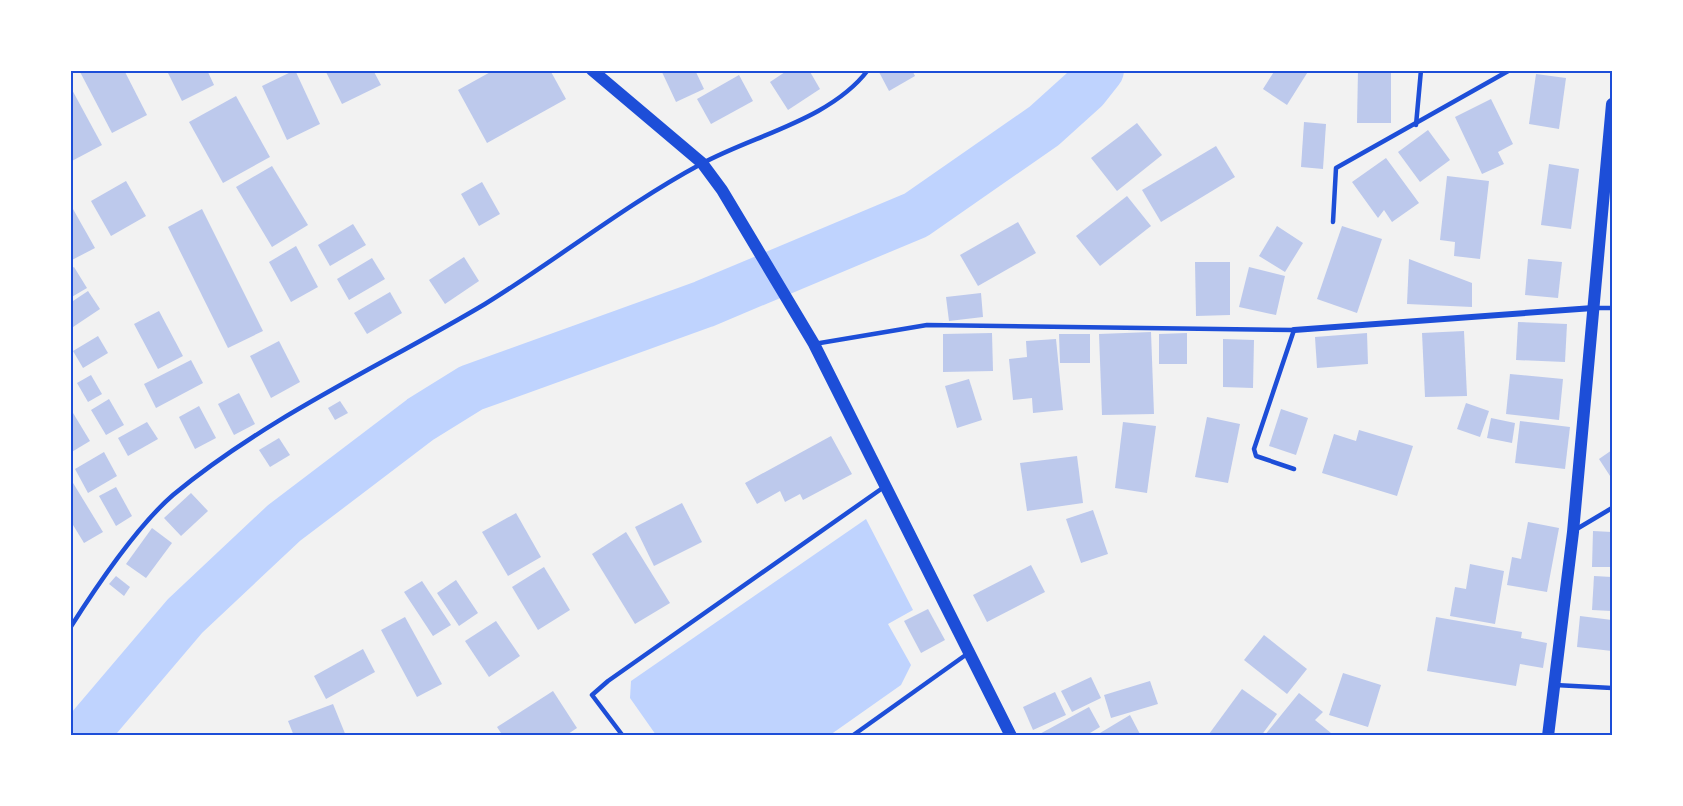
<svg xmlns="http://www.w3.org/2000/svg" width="1683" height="806" font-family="Karla,sans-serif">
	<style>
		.water { fill: #bfd3fe }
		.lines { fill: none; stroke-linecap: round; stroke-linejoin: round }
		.river { stroke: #bfd3fe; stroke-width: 48 }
		.building { fill: #bdc9ec }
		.service { stroke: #1d4ed8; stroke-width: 4.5 }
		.minor { stroke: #1d4ed8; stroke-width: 6 }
		.secondary { stroke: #1d4ed8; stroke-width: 12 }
		.neatline { fill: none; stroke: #1d4ed8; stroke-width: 2 }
	</style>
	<rect width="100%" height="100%" fill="#f2f2f2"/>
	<polygon class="water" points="866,519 913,610 888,624 911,665 901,685 830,735 656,735 630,698 631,681"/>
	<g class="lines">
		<polyline class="river" points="83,736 185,616 284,523 421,419 471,388 704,304 916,215 1044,126 1085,89 1100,70"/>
	</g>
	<g class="building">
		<polygon points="79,70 124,70 147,115 112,133"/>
		<polygon points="173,70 207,70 214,85 182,101 168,73"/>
		<polygon points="295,70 320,124 287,140 262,86"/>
		<polygon points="325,70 373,70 381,85 342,104"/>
		<polygon points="494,70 550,70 566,99 487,143 458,90"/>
		<polygon points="661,70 695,70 704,89 676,102"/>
		<polygon points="788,70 809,70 820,89 788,110 770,82"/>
		<polygon points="882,70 912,70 915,76 889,91 879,72"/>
		<polygon points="1275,70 1309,70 1287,105 1263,89"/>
		<polygon points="1358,70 1391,70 1391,123 1357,123"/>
		<polygon points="1536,74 1566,78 1559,129 1529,124"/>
		<polygon points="739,75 753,101 711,124 697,99"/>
		<polygon points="70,86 102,145 70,162"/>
		<polygon points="236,96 270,157 223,183 189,122"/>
		<polygon points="1491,99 1513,144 1498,152 1504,164 1482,174 1455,117"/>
		<polygon points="1304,122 1326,124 1323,169 1301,167"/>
		<polygon points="1137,123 1162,155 1117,191 1091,158"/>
		<polygon points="1428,130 1450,160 1420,182 1398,152"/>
		<polygon points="1216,146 1235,177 1161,222 1142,190"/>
		<polygon points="1386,158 1419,203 1392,222 1384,210 1378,218 1352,182"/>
		<polygon points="1549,164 1579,169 1571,229 1541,225"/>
		<polygon points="272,166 308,225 272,247 236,187"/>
		<polygon points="1447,176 1489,181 1480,259 1454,256 1455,242 1440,240"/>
		<polygon points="126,181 146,216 111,236 91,201"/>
		<polygon points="482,182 500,214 479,226 461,194"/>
		<polygon points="1127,196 1151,226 1100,266 1076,236"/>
		<polygon points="73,209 95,248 70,261 70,211"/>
		<polygon points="202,209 263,331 228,348 168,227"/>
		<polygon points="1018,222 1036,253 978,286 960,255"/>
		<polygon points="353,224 366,245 330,266 318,245"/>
		<polygon points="1277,226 1303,243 1285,272 1259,256"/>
		<polygon points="1342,226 1382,239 1357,313 1317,299"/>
		<polygon points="296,246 318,287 291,302 269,262"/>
		<polygon points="464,257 479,281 445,304 429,280"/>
		<polygon points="372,258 385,279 349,300 337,279"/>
		<polygon points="1409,259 1472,283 1472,307 1407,304"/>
		<polygon points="1528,259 1562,262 1558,298 1525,295"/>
		<polygon points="1195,262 1230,262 1230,315 1196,316"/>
		<polygon points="74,267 87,288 70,298 70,269"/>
		<polygon points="1249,267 1285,276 1276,315 1239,307"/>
		<polygon points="88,291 100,309 70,329 70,303"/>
		<polygon points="390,292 402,313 367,334 354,313"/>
		<polygon points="981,293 983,317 949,321 946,297"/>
		<polygon points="159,311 183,356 158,369 134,324"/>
		<polygon points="1518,322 1567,324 1565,362 1516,360"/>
		<polygon points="1464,331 1467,396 1425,397 1422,333"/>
		<polygon points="1151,332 1154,414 1102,415 1099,334"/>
		<polygon points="992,333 993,371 943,372 943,334"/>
		<polygon points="1187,333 1187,364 1159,364 1159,334"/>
		<polygon points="1367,333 1368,364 1317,368 1315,337"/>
		<polygon points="1059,334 1090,334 1090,363 1060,363"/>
		<polygon points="98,336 108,353 83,368 73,351"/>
		<polygon points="1056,339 1063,410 1033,413 1032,398 1013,400 1009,359 1027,357 1026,341"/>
		<polygon points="1223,339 1254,340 1253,388 1223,387"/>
		<polygon points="279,341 300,382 271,398 250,356"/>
		<polygon points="191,360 203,383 156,408 144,384"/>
		<polygon points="1510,374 1563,379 1559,420 1506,414"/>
		<polygon points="91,375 102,394 88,402 77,383"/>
		<polygon points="969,379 982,420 957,428 945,386"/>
		<polygon points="239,393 255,424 234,435 218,404"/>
		<polygon points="109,399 124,425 106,435 91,410"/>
		<polygon points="340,401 348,413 335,420 328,408"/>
		<polygon points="1466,403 1489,411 1480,437 1457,429"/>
		<polygon points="199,406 216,438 195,449 179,417"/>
		<polygon points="70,408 90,441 70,453"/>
		<polygon points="1281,409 1308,418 1296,455 1269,446"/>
		<polygon points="1207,417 1240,424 1228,483 1195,477"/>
		<polygon points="1491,418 1515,423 1512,443 1487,438"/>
		<polygon points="1520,421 1570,427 1565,469 1515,463"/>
		<polygon points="147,422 158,439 128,456 118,438"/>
		<polygon points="1123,422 1156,426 1147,493 1115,488"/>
		<polygon points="1359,430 1413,446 1397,496 1322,473 1334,434 1356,441"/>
		<polygon points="831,436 852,474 803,500 800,494 785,502 780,491 757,504 745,483"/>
		<polygon points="279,438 290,455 270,467 259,450"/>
		<polygon points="1612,450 1612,479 1599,459"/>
		<polygon points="104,452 117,476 88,493 75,469"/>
		<polygon points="1077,456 1083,503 1027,511 1020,463"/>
		<polygon points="70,478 103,532 84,543 70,520"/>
		<polygon points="116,487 132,516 116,526 99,496"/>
		<polygon points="191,493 208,511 181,536 164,518"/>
		<polygon points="682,503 702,542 654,566 635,527"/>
		<polygon points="1093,510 1108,554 1081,563 1066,519"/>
		<polygon points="516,513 541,557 508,576 482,532"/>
		<polygon points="1528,522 1559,528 1547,592 1507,585 1512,557 1521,559"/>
		<polygon points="152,528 172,543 146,578 126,564"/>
		<polygon points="1593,531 1612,532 1612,567 1592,567"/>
		<polygon points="626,532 670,603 635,624 592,554"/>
		<polygon points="1470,564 1504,571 1495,624 1450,616 1455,587 1466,589"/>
		<polygon points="1031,565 1045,592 987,622 973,595"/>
		<polygon points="544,567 570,610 538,630 512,587"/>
		<polygon points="116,576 130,587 124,596 109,584"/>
		<polygon points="1594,576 1612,577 1612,611 1592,610"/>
		<polygon points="456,580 478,613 459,626 437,593"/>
		<polygon points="422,581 451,625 433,636 404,592"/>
		<polygon points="928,609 945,640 921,653 904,621"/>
		<polygon points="1580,616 1612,620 1612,651 1577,647"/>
		<polygon points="405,617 442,684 417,697 381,630"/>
		<polygon points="1436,617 1522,632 1521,638 1547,643 1543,668 1520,664 1516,686 1427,671"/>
		<polygon points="496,621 520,656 489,677 465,641"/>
		<polygon points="1264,635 1307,669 1287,694 1244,660"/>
		<polygon points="363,649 375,672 326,699 314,676"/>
		<polygon points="1343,673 1381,685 1368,727 1329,715"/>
		<polygon points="1091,677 1101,698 1072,712 1061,691"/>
		<polygon points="1150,681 1158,704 1111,718 1104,695"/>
		<polygon points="1242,689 1277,714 1261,736 1211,736 1209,734"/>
		<polygon points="553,691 577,728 565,736 503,736 497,727"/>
		<polygon points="1055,692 1066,715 1033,730 1023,707"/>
		<polygon points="1299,693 1323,712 1315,720 1331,733 1329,736 1264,736"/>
		<polygon points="333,704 346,736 294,736 288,721"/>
		<polygon points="1089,707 1100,727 1085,736 1036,736"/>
		<polygon points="1130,715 1141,736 1095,736"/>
	</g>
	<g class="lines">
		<g class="service">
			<polyline points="1584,70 1607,70"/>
			<polyline points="1416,125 1421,70"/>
			<polyline points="1333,222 1336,168 1510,70"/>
			<polyline points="1595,308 1612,308"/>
			<polyline points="814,344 927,325 1294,330 1254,449 1256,456 1294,469"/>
			<polyline points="1575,530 1612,508"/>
			<path d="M70 628C96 587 136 527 173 495 267 417 381 366 485 304 558 259 625 205 701 164 754 135 830 120 868 70"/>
			<polyline points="1555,685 1612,688"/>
			<polyline points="623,736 592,695 608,681 884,487"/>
			<polyline points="852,736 967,654"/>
		</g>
		<polyline class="minor" points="1294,330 1593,308"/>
		<g class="secondary">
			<polyline points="592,70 702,163 722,190 814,344 1011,736"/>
			<polyline points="1548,736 1573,532 1612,104"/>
		</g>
	</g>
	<rect width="1683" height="806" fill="none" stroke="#ffffff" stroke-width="144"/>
	<rect x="72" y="72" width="1539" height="662" class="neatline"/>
</svg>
